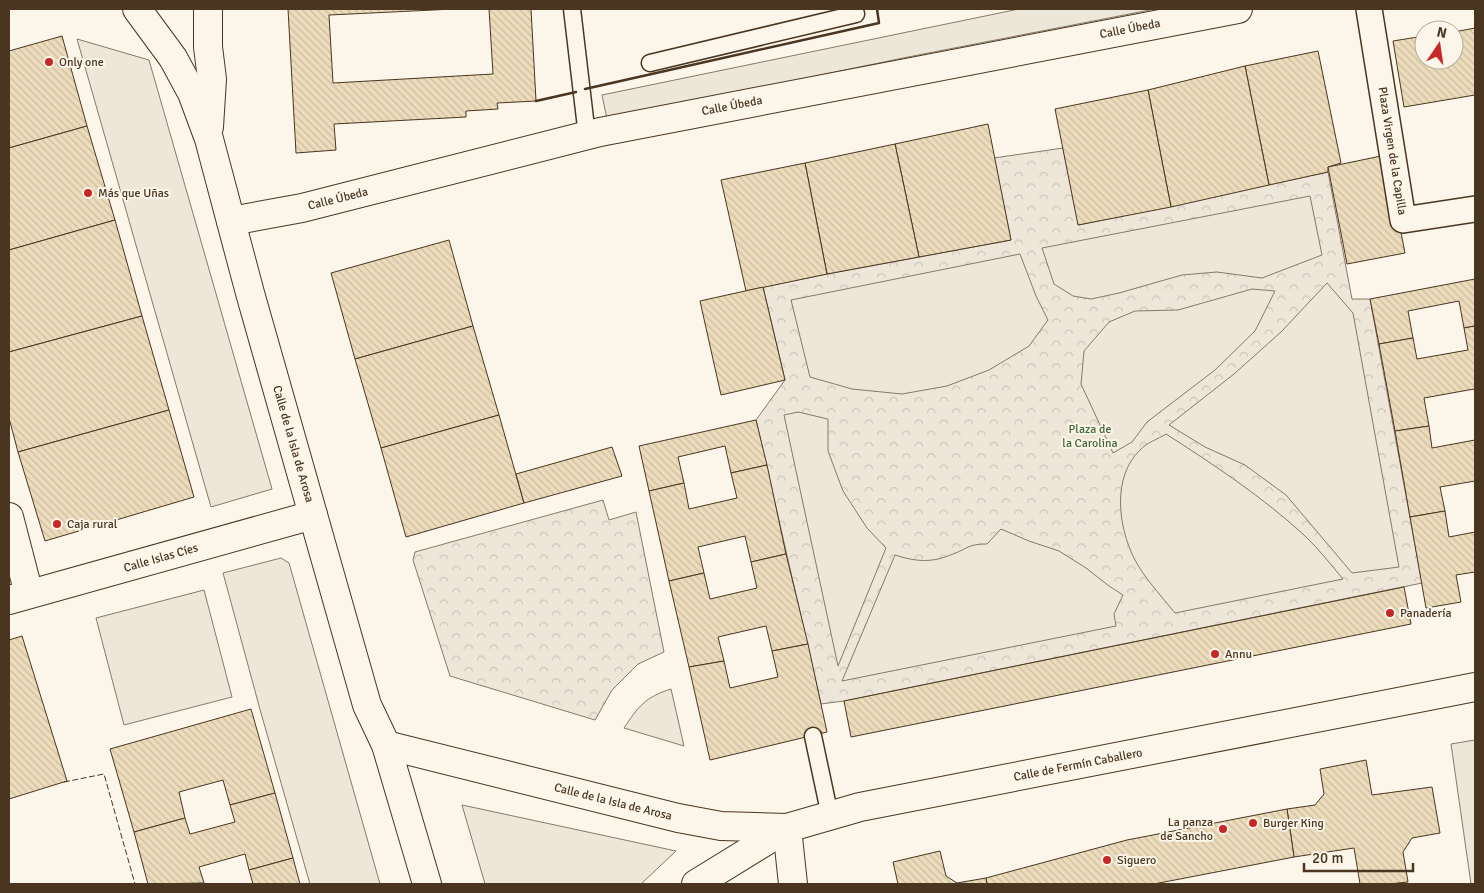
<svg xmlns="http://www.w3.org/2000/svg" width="1484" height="893" font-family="Signika,sans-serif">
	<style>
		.park { fill: url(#park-crowns); stroke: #887966 }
		.garden { fill: #ede6d9; stroke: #887966 }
		.parking { fill: #ede7d9; stroke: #887966 }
		.building { fill: url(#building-back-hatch); stroke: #4a3520 }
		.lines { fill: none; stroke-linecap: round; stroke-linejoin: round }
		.service-casing { stroke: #4a3520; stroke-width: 19 }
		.pedestrian-casing { stroke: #4a3520; stroke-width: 28 }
		.minor-casing { stroke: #4a3520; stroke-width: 30 }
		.service { stroke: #fbf6e9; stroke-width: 16 }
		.pedestrian { stroke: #fbf6e9; stroke-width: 25 }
		.minor { stroke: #fbf6e9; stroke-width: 28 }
		.fence { stroke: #4a3520; stroke-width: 1; stroke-dasharray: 6 2.5; stroke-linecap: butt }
		.wall { stroke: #4a3520; stroke-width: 2.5 }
		.poi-dot { fill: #c62828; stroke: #fbf6e9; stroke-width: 2 }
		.labels { text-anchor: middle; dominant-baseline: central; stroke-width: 4; stroke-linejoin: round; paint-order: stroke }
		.street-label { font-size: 12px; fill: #4a3520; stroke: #fbf6e9 }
		.poi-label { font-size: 12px; fill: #4a3520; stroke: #fbf6e9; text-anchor: start }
		.park-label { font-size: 12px; fill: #436837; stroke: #fbf6e9 }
	</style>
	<defs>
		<pattern id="park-crowns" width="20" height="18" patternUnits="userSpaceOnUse" patternTransform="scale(1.25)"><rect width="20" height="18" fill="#ede6d9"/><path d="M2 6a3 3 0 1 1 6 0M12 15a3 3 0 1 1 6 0" fill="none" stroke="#cdc6ba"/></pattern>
		<pattern id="building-back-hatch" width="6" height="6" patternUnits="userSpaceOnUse" patternTransform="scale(1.25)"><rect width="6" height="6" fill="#ecdcbc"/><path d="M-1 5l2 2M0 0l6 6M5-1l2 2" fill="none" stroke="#ccbda1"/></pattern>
	</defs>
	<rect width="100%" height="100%" fill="#fbf6e9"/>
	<g class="park">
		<polygon points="1063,148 1079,225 1328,172 1352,299 1370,299 1422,583 844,701 821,704 756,420 785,380 763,287 827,274 1011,240 994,158"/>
		<polygon points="603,500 609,520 636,512 664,652 638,664 612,690 595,720 450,676 413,560 415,552"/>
	</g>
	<g class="garden">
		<polygon points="77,39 149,60 272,489 211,507"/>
		<polygon points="1310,196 1322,255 1262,278 1217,272 1182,275 1119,293 1091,299 1073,296 1054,284 1042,248"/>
		<polygon points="1020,254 1036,296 1048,320 1029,346 989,370 947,386 902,394 852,389 810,377 791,300"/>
		<polygon points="1327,283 1353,313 1399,567 1352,573 1286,495 1245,465 1205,447 1169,425 1234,374 1281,332"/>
		<polygon points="1252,289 1275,291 1255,331 1215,370 1147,422 1132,442 1113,453 1081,384 1084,351 1109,322 1135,311 1178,310"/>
		<polygon points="798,412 828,419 828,451 843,491 867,528 886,548 838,666 784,415"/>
		<path d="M1166 434C1213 464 1264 498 1305 536 1319 549 1331 565 1343 579L1175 613C1162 597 1142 575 1134 558 1118 526 1112 477 1140 450 1146 443 1158 439 1166 434Z"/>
		<path d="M1001 529 1029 541 1059 551 1086 568 1109 586 1123 595 1114 614 1116 626 842 681 895 555C917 562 932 563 953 554 969 548 968 544 987 544Z"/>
		<polygon points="281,558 289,563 380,884 310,884 261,713 223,573"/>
		<polygon points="204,590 232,697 124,725 96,618"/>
		<path d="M671 689 684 746 624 728C638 707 645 697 671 689Z"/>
		<polygon points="462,805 676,851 641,884 485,884"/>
	</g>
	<g class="parking">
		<polygon points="1019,9 1155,9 908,57 607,119 602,95"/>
		<polygon points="1475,740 1475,884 1471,884 1451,744"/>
	</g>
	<g class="building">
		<polygon points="288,9 454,9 329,15 333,83 493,74 489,9 531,9 536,101 497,103 498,109 466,111 466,117 334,124 336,150 296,153"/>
		<polygon points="1475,28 1475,95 1404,107 1393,41 1424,36 1424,60 1454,60 1454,32"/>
		<polygon points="62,36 87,126 9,148 9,51"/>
		<polygon points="1318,51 1341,163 1328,167 1328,172 1269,185 1245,66"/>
		<polygon points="1245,66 1269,185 1171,207 1148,90"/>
		<polygon points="1148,90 1171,207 1078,225 1055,109"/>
		<polygon points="988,124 1011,240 919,257 895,144"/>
		<polygon points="87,126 115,220 9,250 9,148"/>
		<polygon points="895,144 919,257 827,274 805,163"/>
		<polygon points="1386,155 1405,253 1347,264 1328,167"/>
		<polygon points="805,163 827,274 746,291 721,180"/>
		<polygon points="115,220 142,316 9,352 9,250"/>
		<polygon points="449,240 473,326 355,359 331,273"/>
		<polygon points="1475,279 1475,326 1464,328 1459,301 1408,311 1413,338 1379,344 1370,299"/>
		<polygon points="763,287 785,380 721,395 700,301"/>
		<polygon points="142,316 169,410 18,452 9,418 9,352"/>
		<polygon points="473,326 499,415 381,448 355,359"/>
		<polygon points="1475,326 1475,393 1474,389 1424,398 1429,426 1395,431 1379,344 1413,338 1417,359 1468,350 1464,328"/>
		<polygon points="169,410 194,497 45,541 18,452"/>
		<polygon points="499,415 524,503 406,537 381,448"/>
		<polygon points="756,420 767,465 731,473 725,446 678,457 684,483 649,491 639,446"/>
		<polygon points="1429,426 1432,448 1475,440 1475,481 1440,487 1445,511 1410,517 1395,431"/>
		<polygon points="612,447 622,476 524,503 516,474"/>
		<polygon points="767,465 786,554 751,562 745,536 698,547 704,573 669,581 649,491 684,483 689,509 737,498 731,473"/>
		<polygon points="1445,511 1449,537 1475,532 1475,572 1456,575 1461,602 1426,608 1410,517"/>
		<polygon points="786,554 808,644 772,651 766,626 718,637 724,661 689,667 669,581 704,573 710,599 757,588 751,562"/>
		<polygon points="1404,587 1411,624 851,737 844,701"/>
		<polygon points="22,636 67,781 9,799 9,640"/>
		<polygon points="808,644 827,732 710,760 689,667 724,661 730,688 778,677 772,651"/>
		<polygon points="251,709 275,793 230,805 223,780 179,792 185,818 134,832 110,749"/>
		<polygon points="1366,760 1372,795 1432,787 1440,833 1412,838 1403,852 1408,882 1388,884 1360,884 1354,848 1294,857 1287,809 1315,805 1324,794 1320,769"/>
		<polygon points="275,793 293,858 249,870 245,854 199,867 204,883 148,884 134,832 185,818 190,834 235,822 230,805"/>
		<polygon points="1287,809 1294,857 1154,884 987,884 986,878 1127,840"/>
		<polygon points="940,851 946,876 957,883 986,878 987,884 898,884 893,862"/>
		<polygon points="293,858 300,884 253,884 249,870"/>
	</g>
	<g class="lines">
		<defs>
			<g id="service">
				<polyline points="572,9 587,136"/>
				<polyline points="650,63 856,14 854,9"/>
				<polyline points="813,736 830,816"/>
			</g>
			<polyline id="pedestrian" points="1369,9 1403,220 1475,209"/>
			<g id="minor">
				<polyline points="137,9 173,58 192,93 209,139 250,293 367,705 386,745 427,884"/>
				<polyline points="208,9 208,47 212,79 209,127"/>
				<polyline points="231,221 302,208 600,132 1238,9"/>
				<polyline points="9,517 29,594"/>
				<polyline points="9,600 313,515"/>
				<polyline points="386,745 678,818 721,826 787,828"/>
				<polyline points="787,828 793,884"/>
				<polyline points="696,884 787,828 860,807 1475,687"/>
			</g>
		</defs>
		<use href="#service" class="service-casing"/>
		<use href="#pedestrian" class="pedestrian-casing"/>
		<use href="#minor" class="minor-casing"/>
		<use href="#service" class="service"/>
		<use href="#pedestrian" class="pedestrian"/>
		<use href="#minor" class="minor"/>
		<polyline class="fence" points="64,782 104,774 135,884"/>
		<g class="wall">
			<polyline points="585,89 879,23 877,9"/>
			<polyline points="536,101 576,92"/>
		</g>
	</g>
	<g class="poi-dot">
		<circle cx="49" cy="62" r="5"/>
		<circle cx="88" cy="193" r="5"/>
		<circle cx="57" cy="524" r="5"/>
		<circle cx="1390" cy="613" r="5"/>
		<circle cx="1215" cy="654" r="5"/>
		<circle cx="1253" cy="823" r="5"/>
		<circle cx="1223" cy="829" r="5"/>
		<circle cx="1107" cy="860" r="5"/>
	</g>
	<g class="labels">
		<g class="street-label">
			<text transform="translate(1130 29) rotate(-11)">Calle Úbeda</text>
			<text transform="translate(732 106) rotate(-11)">Calle Úbeda</text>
			<text transform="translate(1392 151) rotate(81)">Plaza Virgen de la Capilla</text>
			<text transform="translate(338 199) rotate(-14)">Calle Úbeda</text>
			<text transform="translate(293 444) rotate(74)">Calle de la Isla de Arosa</text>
			<text transform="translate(161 558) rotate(-16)">Calle Islas Cíes</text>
			<text transform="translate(1078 765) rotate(-11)">Calle de Fermín Caballero</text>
			<text transform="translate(613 802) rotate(14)">Calle de la Isla de Arosa</text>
		</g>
		<g class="poi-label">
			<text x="59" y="62">Only one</text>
			<text x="98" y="193">Más que Uñas</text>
			<text x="67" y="524">Caja rural</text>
			<text x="1400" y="613">Panadería</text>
			<text x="1225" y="654">Annu</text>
			<text x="1213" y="822" text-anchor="end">La panza<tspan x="1213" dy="14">de Sancho</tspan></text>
			<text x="1263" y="823">Burger King</text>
			<text x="1117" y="860">Siguero</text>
		</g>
		<g class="park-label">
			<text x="1090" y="429">Plaza de<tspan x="1090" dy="14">la Carolina</tspan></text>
		</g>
	</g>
	<rect width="1484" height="893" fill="none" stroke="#4a3520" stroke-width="20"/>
	<g transform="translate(1439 45) rotate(13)"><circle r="24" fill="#fbf6e9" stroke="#b4a999"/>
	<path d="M0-4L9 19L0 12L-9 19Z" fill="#c62828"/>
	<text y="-8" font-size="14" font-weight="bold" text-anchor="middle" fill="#4a3520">N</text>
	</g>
	<path d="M1304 863v8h109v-8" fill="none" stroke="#4a3520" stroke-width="2.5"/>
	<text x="1312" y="863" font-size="15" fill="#4a3520" stroke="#fbf6e9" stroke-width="4" paint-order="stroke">20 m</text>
</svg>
